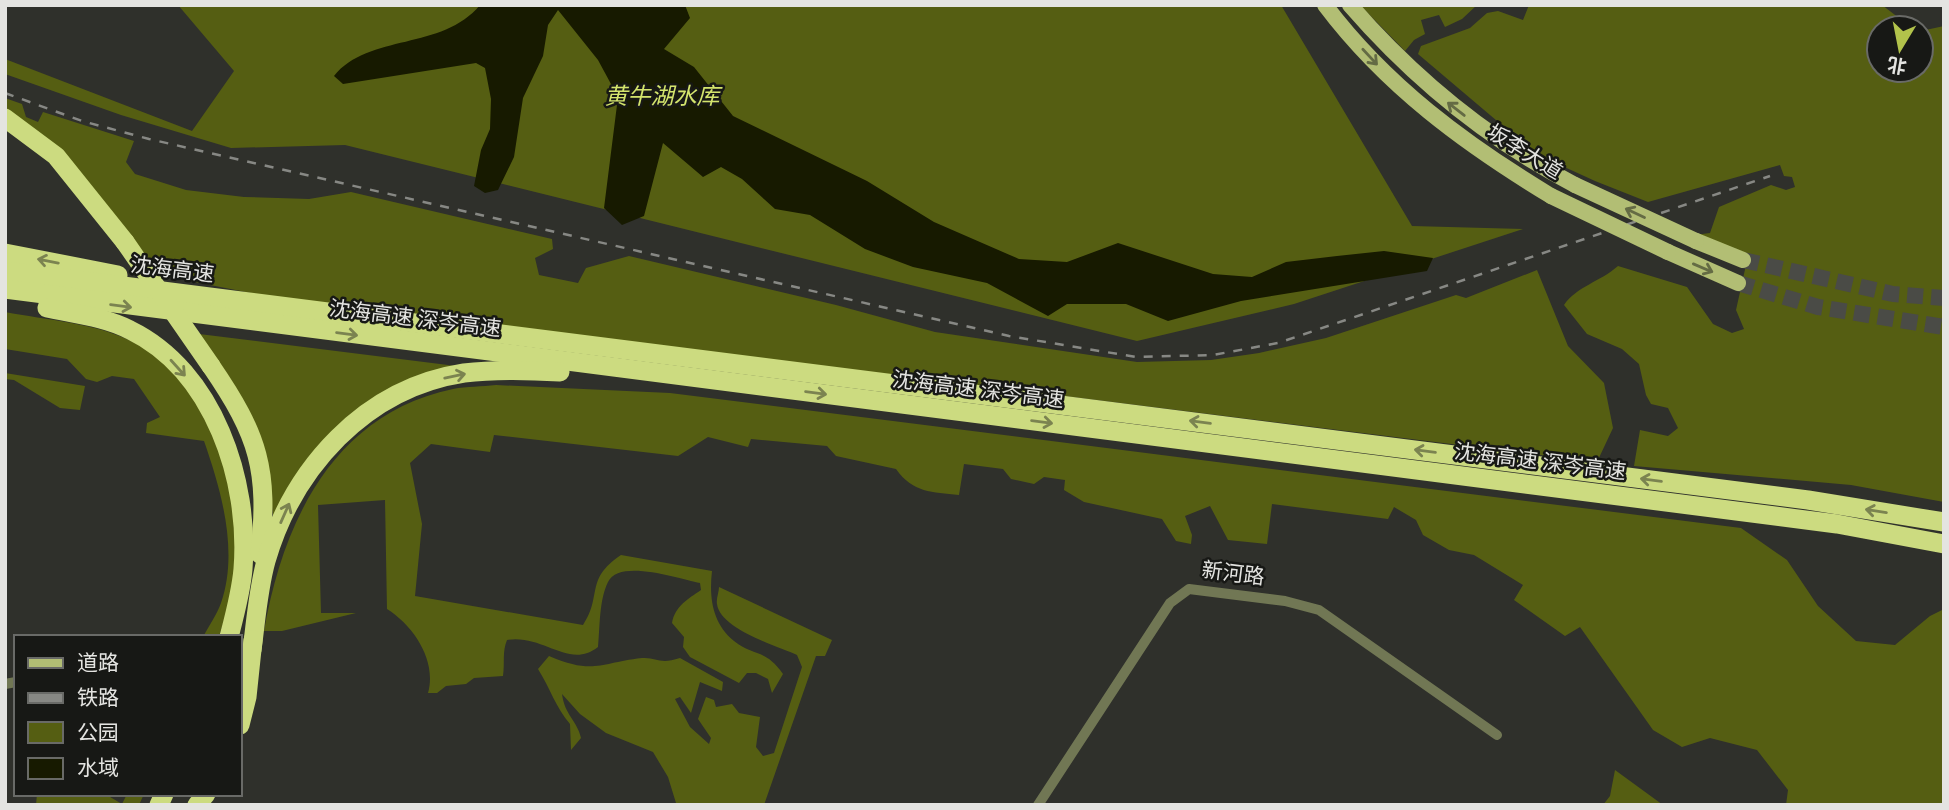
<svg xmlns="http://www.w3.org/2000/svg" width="1949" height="810" font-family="Overpass,'Noto Sans SC',sans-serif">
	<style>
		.green { fill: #555e12 }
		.water { fill: #171a00 }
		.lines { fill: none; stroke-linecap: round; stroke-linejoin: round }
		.primary-tunnel { stroke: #4a4b46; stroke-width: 16; stroke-dasharray: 16 8; stroke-linecap: butt }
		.minor { stroke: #717754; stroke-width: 10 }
		.primary { stroke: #b2be74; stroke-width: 16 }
		.motorway { stroke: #ccdb80; stroke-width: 19 }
		.rail { stroke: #878884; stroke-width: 2.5; stroke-dasharray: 9 9; stroke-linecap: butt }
		.primary-bridge { stroke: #b2be74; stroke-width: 16 }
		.motorway-bridge { stroke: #ccdb80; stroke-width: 19 }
		.oneway { stroke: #646b44 }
		.oneway2 { stroke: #7b8350 }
		.labels { text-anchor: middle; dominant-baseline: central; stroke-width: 5; stroke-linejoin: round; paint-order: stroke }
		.street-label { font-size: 21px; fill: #e4e4e1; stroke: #171815 }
		.water-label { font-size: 23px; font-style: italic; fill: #d4e56d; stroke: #171815 }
	</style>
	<rect width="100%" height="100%" fill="#2f302b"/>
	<g class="green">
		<polygon points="178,5 1281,5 1412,226 1523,229 1294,304 1137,341 345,145 231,148 121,115 5,74 5,59 192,131 234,71"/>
		<polygon points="1360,5 1477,5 1462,19 1445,27 1439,15 1421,20 1425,34 1414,40 1405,51"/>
		<path d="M1529 5H1882L1912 28H1879V70H1921V31L1944 26V502L1851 485 1634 466 1640 430 1668 436 1678 428 1668 408 1651 404 1646 395 1639 364 1622 349 1587 334 1564 305C1577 286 1600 282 1618 266L1687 287 1713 324 1732 333 1744 329 1736 310 1748 256 1694 235 1710 233 1719 207 1771 185 1786 190 1795 187 1792 177 1784 176 1780 165 1648 202 1595 181 1536 154 1418 54 1421 46 1470 28 1487 13 1498 11 1523 20Z"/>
		<polygon points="5,98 22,104 26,117 38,122 43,112 134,141 126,162 135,174 186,190 244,197 309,199 351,192 552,239 553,249 535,258 539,275 578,283 586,268 629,256 836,305 935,332 1137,362 1211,360 1259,353 1326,338 1456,295 1466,298 1537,270 1568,346 1604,383 1613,428 1597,462 282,299 149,273 96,198 5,115"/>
		<path d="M5 312C46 320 98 323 135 343 205 380 237 474 238 548 239 577 227 610 219 637H203C209 626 217 614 221 603 239 551 221 490 204 441L146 433 147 423 160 417 134 379 112 376 97 382 86 379 67 359 5 349Z"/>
		<polygon points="191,333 472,368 379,400 274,524 267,463"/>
		<polygon points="5,373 85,386 80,410 60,408 14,380 5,379"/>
		<path d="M496 385 670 393 1741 528 1787 560 1818 606 1856 641 1895 645 1930 616 1944 609V805H1786L1788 790 1757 750 1710 738 1682 747 1653 730 1580 627 1565 636 1514 600 1523 585 1474 555 1449 550 1423 535 1416 520 1394 507 1388 519 1272 504 1267 544 1228 540 1210 506 1185 516 1192 535 1191 544 1176 541 1162 519 1084 502 1064 490 1065 480 1044 477 1034 484 1011 479 1003 469 964 464 959 495C932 492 913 493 896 469L836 456 827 446 751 439 748 447 708 437 678 456 494 435 490 452 431 444 410 463 422 524 415 596 583 625C603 595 584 580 621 555L712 571C709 597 712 623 734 641 754 657 765 648 783 674L772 693 768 679 756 673H747L739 683 690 657 683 647 684 637 672 623C675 606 688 599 701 590L700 583C680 579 619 558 608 582 599 600 600 627 598 647 569 670 544 634 507 640 502 652 505 662 503 676L474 678 466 684 446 686 437 693H428C437 661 414 626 387 609L385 500 318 505 321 613H356L282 631H264C283 522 333 414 453 389 467 386 482 387 496 385Z"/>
		<path d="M719 587 832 640 825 656H816L764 805H669L676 803 668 777 653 752 606 733 580 714 562 694C565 716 577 720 581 738L571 750 570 724C556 708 550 688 538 669L549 656C594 675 599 663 642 658 657 657 659 665 680 658L723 682 722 691 700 682 691 713 680 697 675 699 690 727 709 744 711 738 698 719 706 697 714 700 716 707 732 704 739 713 760 717 756 747 763 756 774 753 802 667 797 655C777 646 720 629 717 604 716 599 719 592 719 587Z"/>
		<polygon points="1615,770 1663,805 1603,805 1610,796"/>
		<polygon points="37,794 105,794 122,804 127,794 144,794 139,805 36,805"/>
	</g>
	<path class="water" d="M480 5H685L690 18 664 49 694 67 733 116 867 181 934 222 1019 259 1067 262 1118 243 1213 274 1252 277 1286 262 1337 256 1384 251 1433 258 1427 271 1241 301 1168 321 1126 304H1067L1048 316 987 283 913 267 865 249 810 215 775 209 742 179 721 167 703 177 663 143 644 216 622 225 604 208 618 97 598 60 558 10 548 25 543 56 523 98 514 157 498 190 485 193 474 186 481 150 490 129 491 99 485 68 476 63 343 84 334 76C369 33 442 51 480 5Z"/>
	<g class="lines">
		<g class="primary-tunnel">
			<polyline points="1743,260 1893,294 1944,298"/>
			<polyline points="1738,283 1818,307 1944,327"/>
		</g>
		<g class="minor">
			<polyline points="5,684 16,682"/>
			<polyline points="1038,805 1170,603 1189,589 1285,601 1319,610 1497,735"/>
		</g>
		<g class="primary">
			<path d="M1325 5C1386 86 1465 144 1551 196"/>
			<path d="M1350 5C1415 80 1487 139 1575 185"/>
			<polyline points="1696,241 1743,260"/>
			<polyline points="1668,252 1738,283"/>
		</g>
		<g class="motorway">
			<polyline points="5,118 56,156 125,242"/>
			<polyline points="5,253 118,275"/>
			<polyline points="5,271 1808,500 1944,522"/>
			<polyline points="5,289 1837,524 1944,544"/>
			<path d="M47 308C75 314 105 317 130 330 214 371 250 481 243 569 241 592 235 614 229 637"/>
			<path d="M211 366C259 436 269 470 260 554"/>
			<path d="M252 650C256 620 258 590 266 561 293 468 365 388 464 373 496 369 528 370 560 372"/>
			<polyline points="240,725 247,697 253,640"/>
			<polyline points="159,805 164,794"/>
			<polyline points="197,805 206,794"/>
		</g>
		<polyline class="rail" points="5,93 82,121 149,139 1009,336 1136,357 1213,355 1278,343 1770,176"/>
		<g class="primary-bridge">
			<polyline points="1575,185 1696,241"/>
			<polyline points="1551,196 1668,252"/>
		</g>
		<polyline class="motorway-bridge" points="125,242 211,366"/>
	</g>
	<defs><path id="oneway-shaft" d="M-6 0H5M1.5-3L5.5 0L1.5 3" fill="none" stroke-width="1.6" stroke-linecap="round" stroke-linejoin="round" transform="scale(1.75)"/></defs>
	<g class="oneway">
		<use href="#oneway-shaft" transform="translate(1370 57) rotate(47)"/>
		<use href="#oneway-shaft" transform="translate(1456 109) rotate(-142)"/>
		<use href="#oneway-shaft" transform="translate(1635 213) rotate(-155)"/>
		<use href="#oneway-shaft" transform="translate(1703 268) rotate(23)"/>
	</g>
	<g class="oneway2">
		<use href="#oneway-shaft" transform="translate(48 261) rotate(-169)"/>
		<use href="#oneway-shaft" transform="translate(121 306) rotate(7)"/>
		<use href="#oneway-shaft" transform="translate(347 334) rotate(7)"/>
		<use href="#oneway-shaft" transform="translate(178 368) rotate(48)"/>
		<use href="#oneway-shaft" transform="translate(455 376) rotate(-12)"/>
		<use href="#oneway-shaft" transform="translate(816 393) rotate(7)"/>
		<use href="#oneway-shaft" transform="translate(1042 422) rotate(7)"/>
		<use href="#oneway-shaft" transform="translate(1200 422) rotate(-173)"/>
		<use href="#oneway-shaft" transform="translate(1425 451) rotate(-173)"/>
		<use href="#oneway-shaft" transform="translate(1651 480) rotate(-173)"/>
		<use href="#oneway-shaft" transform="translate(1876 511) rotate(-171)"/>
		<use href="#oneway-shaft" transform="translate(285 513) rotate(-66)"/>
	</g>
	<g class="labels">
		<g class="street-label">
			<text transform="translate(1524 153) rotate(32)">坂李大道</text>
			<text transform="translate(172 271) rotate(7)">沈海高速</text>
			<text transform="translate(415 320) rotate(7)">沈海高速 深岑高速</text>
			<text transform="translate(978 391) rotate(7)">沈海高速 深岑高速</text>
			<text transform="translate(1540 463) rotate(7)">沈海高速 深岑高速</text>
			<text transform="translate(1233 575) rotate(7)">新河路</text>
		</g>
		<g class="water-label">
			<text x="662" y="98">黄牛湖水库</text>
		</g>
	</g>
	<rect width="1949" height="810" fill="none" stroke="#e4e4e1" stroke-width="14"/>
	<rect x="14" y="635" width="228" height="161" fill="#171815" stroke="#696a67" stroke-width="2"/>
	<rect x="28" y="658" width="35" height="10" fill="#b2be74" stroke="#696a67" stroke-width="2"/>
	<text x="77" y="670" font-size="21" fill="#e4e4e1">道路</text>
	<rect x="28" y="693" width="35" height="10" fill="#878884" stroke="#696a67" stroke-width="2"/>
	<text x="77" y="705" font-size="21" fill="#e4e4e1">铁路</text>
	<rect x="28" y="722" width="35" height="21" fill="#555e12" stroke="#696a67" stroke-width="2"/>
	<text x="77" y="740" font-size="21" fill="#e4e4e1">公园</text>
	<rect x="28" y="758" width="35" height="21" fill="#171a00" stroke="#696a67" stroke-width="2"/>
	<text x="77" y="775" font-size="21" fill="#e4e4e1">水域</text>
	<g transform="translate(1900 49) rotate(190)"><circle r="33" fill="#171815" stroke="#696a67" stroke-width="2"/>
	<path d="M0-5L12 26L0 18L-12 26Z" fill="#b2c34b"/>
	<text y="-10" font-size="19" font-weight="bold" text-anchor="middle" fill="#e4e4e1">北</text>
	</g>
</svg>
